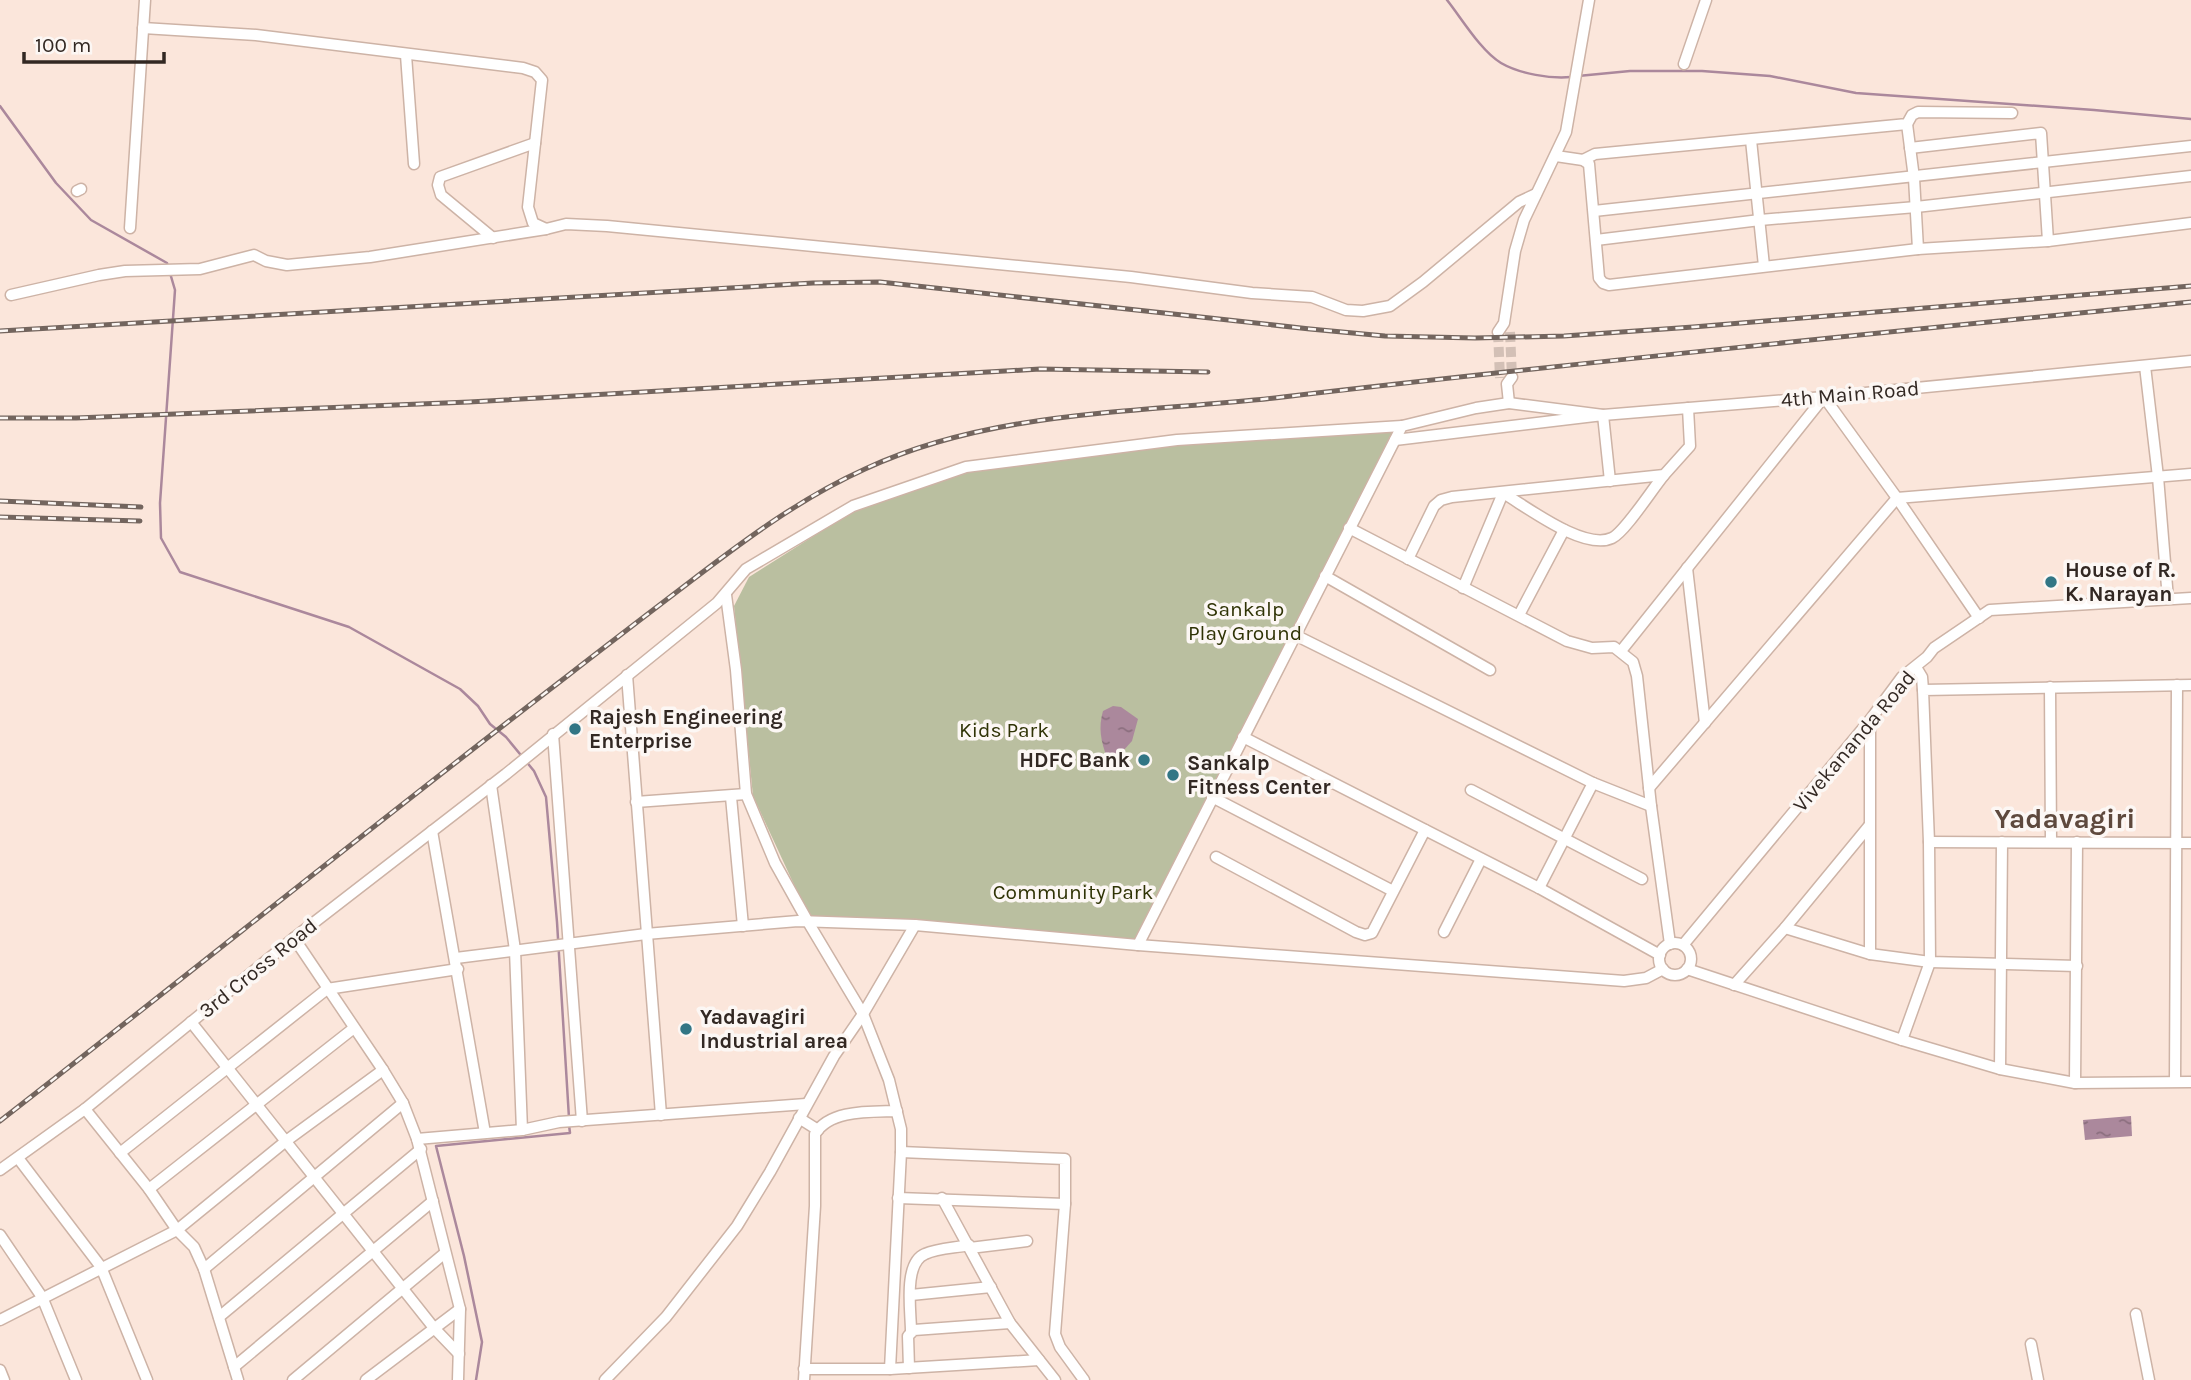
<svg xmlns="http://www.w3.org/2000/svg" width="2191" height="1380" font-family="Karla,sans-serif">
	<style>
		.green { fill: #babfa0 }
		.water { fill: url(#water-ripples) }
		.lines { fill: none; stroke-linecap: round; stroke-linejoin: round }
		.stream { stroke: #ab889c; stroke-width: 2.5 }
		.street-tunnel { stroke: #d3c0b6; stroke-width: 10; stroke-dasharray: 10 5; stroke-linecap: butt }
		.street-casing { stroke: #cdb3a6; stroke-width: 13 }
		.street { stroke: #fff; stroke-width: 10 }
		.rail-casing { stroke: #73655e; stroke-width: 5 }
		.rail { stroke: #fcf7f4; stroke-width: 2.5; stroke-dasharray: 8; stroke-linecap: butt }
		.poi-dot { fill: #327685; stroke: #fcf7f4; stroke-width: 2.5 }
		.labels { text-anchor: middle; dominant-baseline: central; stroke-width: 7; stroke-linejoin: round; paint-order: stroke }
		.street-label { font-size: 21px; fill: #322823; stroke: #fcf7f4 }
		.poi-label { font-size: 21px; font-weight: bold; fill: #322823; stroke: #fcf7f4; text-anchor: start }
		.park-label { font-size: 21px; fill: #2f3305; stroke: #fcf7f4 }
		.district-label { font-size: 28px; font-weight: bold; fill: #5e493d; stroke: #fcf7f4 }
	</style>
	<defs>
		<pattern id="water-ripples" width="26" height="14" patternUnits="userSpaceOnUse" patternTransform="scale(1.75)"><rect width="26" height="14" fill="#ab889c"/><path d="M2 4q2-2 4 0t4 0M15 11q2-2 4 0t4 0" fill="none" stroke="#8c6f7f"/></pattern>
	</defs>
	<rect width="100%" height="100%" fill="#fbe6db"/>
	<polygon class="green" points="1395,431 1135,941 809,917 753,796 734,606 749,577 850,513 968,472 1178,445"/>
	<g class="water">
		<path d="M1113 706 1121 707 1138 719 1132 741 1114 761 1107 758C1101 741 1098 728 1103 711Z"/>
		<polygon points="2131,1116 2132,1136 2085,1140 2083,1120"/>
	</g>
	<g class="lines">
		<g class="stream">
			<path d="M1447 0C1462 19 1481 51 1501 63 1520 74 1551 79 1571 77"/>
			<polyline points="1578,76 1630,71 1702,71 1770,76 1856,93 2094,110 2191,119"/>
			<polyline points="0,106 56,183 91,220 167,263 168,267"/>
			<polyline points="170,273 175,290 160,503 161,538 180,572 349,627 460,689 478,706 490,724 506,737 534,771 546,797 557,922 569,1118"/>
			<polyline points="476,1380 482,1342 464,1256 436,1146 570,1133 569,1125"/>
		</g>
		<g class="street-tunnel">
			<polyline points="1498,332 1500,378"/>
			<polyline points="1510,332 1512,377"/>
		</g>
		<defs>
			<g id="street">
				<polyline points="143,28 256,35 523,68 535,72 542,80 528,207 533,223 546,229 566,224 607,226 1131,277 1252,293 1312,297 1346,310 1363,311 1390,306 1423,282 1519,202 1536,194"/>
				<polyline points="406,55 414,164"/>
				<polyline points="1684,64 1706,0"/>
				<polyline points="1907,124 1914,178 1918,249"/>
				<polyline points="1751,140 1764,266"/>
				<polyline points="1910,148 2041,133 2048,241"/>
				<polyline points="1556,156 1583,160 1589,164 1599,278 1603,283 1609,285 1918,249 2048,241 2191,223"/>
				<polyline points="1583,160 1595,154 1907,124 1912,115 1918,112 2012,113"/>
				<polyline points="77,191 81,189"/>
				<polyline points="1594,211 2191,146"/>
				<polyline points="130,228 145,0"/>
				<polyline points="493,238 441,195 438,185 440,177 535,143"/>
				<polyline points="1596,240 1760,220 1916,207 2191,176"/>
				<polyline points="11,295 99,275 125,271 200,269 254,255 266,261 287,265 370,257 546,229"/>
				<polyline points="1498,332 1504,323 1515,251 1524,220 1566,132 1589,0"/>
				<polyline points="2145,366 2158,477 2168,599"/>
				<polyline points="1509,403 1603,415 1824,397 2191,361"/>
				<polyline points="1395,440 1603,415 1610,481"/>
				<polyline points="1349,528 1567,641 1592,648 1614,647 1633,662 1637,676 1651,806 1670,944"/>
				<polyline points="1408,559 1434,506 1441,500 1452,497 1664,475 1690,446 1688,408"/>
				<polyline points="1687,568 1705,723"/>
				<polyline points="1325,576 1490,670"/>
				<path d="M1463 588 1503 493C1527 507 1584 551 1612 538 1625 532 1653 488 1664 475"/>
				<polyline points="726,595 736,670 746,794 775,863 808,922 863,1014 889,1080 901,1129 901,1152 890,1369"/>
				<polyline points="1519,615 1564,530"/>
				<polyline points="1295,635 1593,783 1651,806"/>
				<polyline points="1621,651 1824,397 1897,498 1979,618"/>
				<polyline points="1916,667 1922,677 1923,690"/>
				<polyline points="627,675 661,1115"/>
				<polyline points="2050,687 2051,842"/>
				<polyline points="553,734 582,1121"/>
				<polyline points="1243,737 1539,888 1660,955"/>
				<polyline points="491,785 515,950 522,1130"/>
				<polyline points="1649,788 1897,498 2191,474"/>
				<polyline points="1471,790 1642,879"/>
				<polyline points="731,797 743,926"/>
				<polyline points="1212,797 1393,891"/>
				<polyline points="636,802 746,794"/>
				<polyline points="432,831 485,1133"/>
				<polyline points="1929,842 2191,843"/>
				<polyline points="1216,857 1356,932 1365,935 1372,933 1425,830"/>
				<polyline points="1539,888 1593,783"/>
				<polyline points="1785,928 1870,954 1930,962 2077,966"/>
				<polyline points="1444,932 1481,859"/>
				<polyline points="294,938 383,1070 403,1103 417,1139 460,1309 458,1380"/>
				<circle cx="1675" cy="959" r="16"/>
				<polyline points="1138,945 1402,426 1476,408 1509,403 1507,384 1512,377"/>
				<polyline points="1683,945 1870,720 1902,677 1927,657 1934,648 1990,610 2191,598"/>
				<polyline points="1870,954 1870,720"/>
				<polyline points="456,958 646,934 798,921 915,925 1138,945 1624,981 1646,978 1663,969"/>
				<polyline points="1687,969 1902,1040 2000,1069 2075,1083 2191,1082"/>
				<polyline points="1734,985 1785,928 1869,826"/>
				<polyline points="191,1022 434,1328 459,1354"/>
				<polyline points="1902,1040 1930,962 1929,842 1923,690 2191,685"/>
				<polyline points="2000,1069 2002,842"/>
				<polyline points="2175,1081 2177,685"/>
				<polyline points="2075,1083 2077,842"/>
				<polyline points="85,1109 149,1189 177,1230 194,1247 204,1269 238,1380"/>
				<polyline points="799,1118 818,1130"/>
				<polyline points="417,1139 522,1130 559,1122 806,1104"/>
				<polyline points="901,1152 1065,1159 1065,1204 1055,1334 1060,1347 1084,1380"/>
				<polyline points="120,1153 327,989 458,969"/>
				<polyline points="18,1158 101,1267 147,1380"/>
				<polyline points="0,1170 85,1109 294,938 506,774 717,603 746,569 853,506 966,467 1177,440 1402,426"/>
				<polyline points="149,1189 354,1028"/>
				<polyline points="898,1198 1065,1204"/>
				<polyline points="942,1198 1010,1323 1055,1380"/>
				<polyline points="0,1235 42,1297 76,1380"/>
				<polyline points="970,1248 1027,1241"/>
				<polyline points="204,1269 403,1103"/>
				<polyline points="911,1295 991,1287"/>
				<polyline points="2136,1314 2149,1380"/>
				<polyline points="219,1317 421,1149"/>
				<polyline points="0,1320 177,1230 286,1141 383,1070"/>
				<path d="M911 1331C911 1312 903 1263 925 1254 938 1248 955 1248 969 1245"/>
				<polyline points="2031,1344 2038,1380"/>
				<polyline points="234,1367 433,1201"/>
				<polyline points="909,1368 908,1336 914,1330 1010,1323"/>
				<polyline points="804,1369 890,1369 1039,1360"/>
				<polyline points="0,1370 4,1380"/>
				<polyline points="293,1380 445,1253"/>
				<polyline points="366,1380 460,1309"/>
				<polyline points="605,1380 666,1317 737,1226 770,1172 834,1056 863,1014 915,925"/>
				<path d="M804 1380 815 1206V1134C830 1109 871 1112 897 1111"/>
			</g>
		</defs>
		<use href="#street" class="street-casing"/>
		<use href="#street" class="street"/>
		<defs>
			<g id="rail">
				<polyline points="0,331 813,283 880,282 1310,329 1385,336 1475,338 1564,336 1693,327 2191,286"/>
				<polyline points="0,418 76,418 469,402 1040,369 1208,372"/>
				<polyline points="0,501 141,507"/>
				<polyline points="0,517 140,521"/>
				<path d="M0 1121C189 974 376 823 566 677 607 645 649 613 691 581 746 539 801 498 865 469 994 409 1143 413 1283 397 1585 362 1888 332 2191 302"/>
			</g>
		</defs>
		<use href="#rail" class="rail-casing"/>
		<use href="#rail" class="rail"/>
	</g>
	<g class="poi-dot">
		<circle cx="2051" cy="582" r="7"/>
		<circle cx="575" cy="729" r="7"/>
		<circle cx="1144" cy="760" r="7"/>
		<circle cx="1173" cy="775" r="7"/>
		<circle cx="686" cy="1029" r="7"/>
	</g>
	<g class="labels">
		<g class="street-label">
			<text transform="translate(1850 394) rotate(-5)">4th Main Road</text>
			<text transform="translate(1854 741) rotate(-50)">Vivekananda Road</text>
			<text transform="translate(258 968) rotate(-39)">3rd Cross Road</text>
		</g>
		<g class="poi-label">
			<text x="2065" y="570">House of R.<tspan x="2065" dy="24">K. Narayan</tspan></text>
			<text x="589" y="717">Rajesh Engineering<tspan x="589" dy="24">Enterprise</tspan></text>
			<text x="1130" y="760" text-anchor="end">HDFC Bank</text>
			<text x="1187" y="763">Sankalp<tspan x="1187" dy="24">Fitness Center</tspan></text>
			<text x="700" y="1017">Yadavagiri<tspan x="700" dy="24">Industrial area</tspan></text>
		</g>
		<g class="park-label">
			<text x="1245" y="609">Sankalp<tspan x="1245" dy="24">Play Ground</tspan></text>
			<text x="1004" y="730">Kids Park</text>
			<text x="1073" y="892">Community Park</text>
		</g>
		<g class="district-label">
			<text x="2065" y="818">Yadavagiri</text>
		</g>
	</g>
	<path d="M24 52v10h140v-10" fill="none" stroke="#322823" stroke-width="3.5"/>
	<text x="35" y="52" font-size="21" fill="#322823" stroke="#fcf7f4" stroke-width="5" paint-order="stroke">100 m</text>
</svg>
